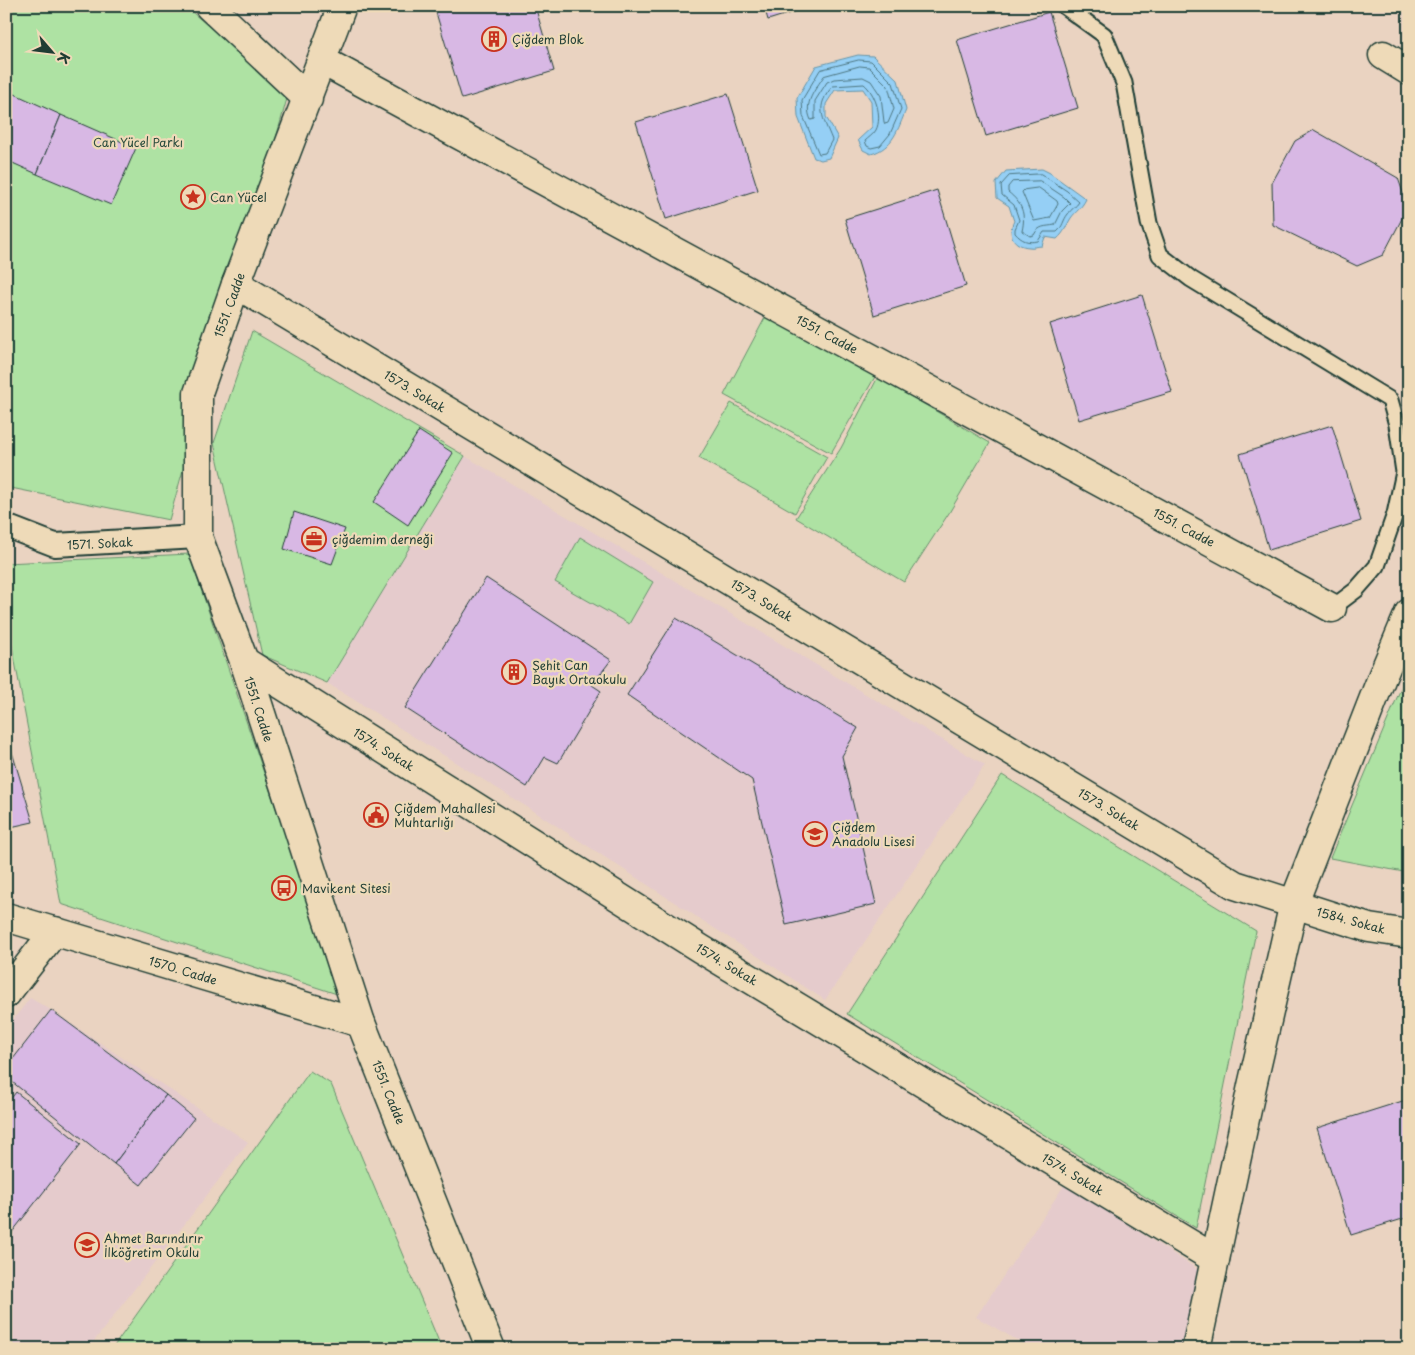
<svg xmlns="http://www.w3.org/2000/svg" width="1415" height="1355" font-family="'Playpen Sans',sans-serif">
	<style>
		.built { fill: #e5cbcc }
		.green { fill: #aee2a3; stroke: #66906c }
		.water { fill: #95cff5; stroke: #6695a8 }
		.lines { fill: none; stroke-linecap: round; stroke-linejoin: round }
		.shore { stroke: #4e7781; stroke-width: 1 }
		.building { fill: #d8b8e4; stroke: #1f3d34 }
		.service-casing { stroke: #1f3d34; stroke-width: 19 }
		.pedestrian-casing { stroke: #1f3d34; stroke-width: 26 }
		.minor-casing { stroke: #1f3d34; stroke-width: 31 }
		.service { stroke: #eedab8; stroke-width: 15 }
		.pedestrian { stroke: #eedab8; stroke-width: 22 }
		.minor { stroke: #eedab8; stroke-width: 28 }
		.labels { text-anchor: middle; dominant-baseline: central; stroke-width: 4.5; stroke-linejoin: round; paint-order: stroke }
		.poi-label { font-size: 12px; fill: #1f3d34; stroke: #eedab8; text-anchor: start }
		.park-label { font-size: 12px; fill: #2d4e3f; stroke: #eedab8 }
		.street-label { font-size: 12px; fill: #1f3d34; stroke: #eedab8 }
	</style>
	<rect width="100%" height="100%" fill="#ead3c1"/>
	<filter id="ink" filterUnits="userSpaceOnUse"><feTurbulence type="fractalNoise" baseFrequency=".02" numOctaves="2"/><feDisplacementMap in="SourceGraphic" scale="10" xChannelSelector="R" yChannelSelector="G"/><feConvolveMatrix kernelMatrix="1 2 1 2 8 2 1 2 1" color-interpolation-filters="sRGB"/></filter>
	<g filter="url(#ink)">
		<g class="built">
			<polygon points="465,456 985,765 825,1000 532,810 327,683"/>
			<polygon points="30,998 51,1010 248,1142 88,1349 6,1349 6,1029"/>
			<polygon points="1065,1184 1203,1273 1185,1349 1033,1349 976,1317"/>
		</g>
		<g class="green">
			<polygon points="6,6 185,6 288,95 169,520 6,487"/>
			<polygon points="767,314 876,375 831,453 724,395"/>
			<polygon points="252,331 465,456 327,683 262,655 214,443"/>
			<polygon points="878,377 990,443 949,513 904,582 796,518 841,448"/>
			<polygon points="731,403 827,457 795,513 699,458"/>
			<polygon points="580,537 653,582 629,624 555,582"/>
			<polygon points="189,554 340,995 61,904 6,614 6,563"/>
			<polygon points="1409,669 1409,873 1330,858"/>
			<polygon points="1002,775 1256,931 1196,1228 847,1014"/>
			<polygon points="310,1071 331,1084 442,1349 112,1349"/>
		</g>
		<g class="water">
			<path d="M858 55 873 56 898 80 906 110C898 129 893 148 871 154L863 150 858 140 872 127 871 101 863 89 835 90 826 104V117L838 138 829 158 821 160 814 158 798 117 797 98 816 66Z"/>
			<path d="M1042 169 1050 173 1086 199C1081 209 1076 211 1071 218 1066 226 1065 232 1057 239L1045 237 1042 246C1038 246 1033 248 1029 247 1013 246 1007 234 1014 221L1009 206 997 198 996 183 1006 171Z"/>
		</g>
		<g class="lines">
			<g class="shore">
				<path d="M859 60 871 61 893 83 901 109 890 134 880 146 871 148 867 146 865 141C868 138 874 134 876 130 883 116 875 93 864 84L833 86C814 107 823 117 832 140L825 153 819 154 803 116 802 100 820 70Z"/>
				<path d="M860 66 869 67 888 86 894 109 888 123 885 124 884 122 881 96 871 81 863 77 834 79 827 82 815 101V119L811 120C803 103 815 90 824 76Z"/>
				<path d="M1041 174 1067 191 1079 202C1076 207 1071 209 1068 214 1063 220 1063 227 1057 232H1044L1038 241C1028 243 1022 241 1015 233V229L1019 220 1014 205 1002 195 1001 185 1009 176Z"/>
				<path d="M1040 181 1064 197 1070 203 1062 211 1055 225C1045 227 1039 225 1034 235L1030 236 1022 231C1026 214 1022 203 1008 192V187L1012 182Z"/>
				<polygon points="1039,188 1057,201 1058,204 1050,218 1034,221 1022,192 1024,190"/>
			</g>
		</g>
		<g class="building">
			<polygon points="434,6 535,6 554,71 462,99"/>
			<polygon points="764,6 813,6 768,20"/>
			<polygon points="1049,12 1078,108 986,136 957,40"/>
			<polygon points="6,90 61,115 37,174 6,160"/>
			<polygon points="728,94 758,190 666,219 636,122"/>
			<polygon points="61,115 136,148 111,205 37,174"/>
			<polygon points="1314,130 1398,178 1408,207 1383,255 1357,266 1273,225 1272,183 1295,141"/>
			<polygon points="937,190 966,286 874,315 845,219"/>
			<polygon points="1142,295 1172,392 1079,420 1050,324"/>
			<polygon points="1332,425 1361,521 1269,550 1240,454"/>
			<polygon points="419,431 453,453 408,525 374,502"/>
			<polygon points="294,512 345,529 332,564 284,549"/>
			<polygon points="486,578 611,660 592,685 601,691 558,763 545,757 527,787 405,708"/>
			<polygon points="676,618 858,728 842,756 876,904 786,925 752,780 627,695"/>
			<polygon points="6,732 33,822 6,828"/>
			<polygon points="51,1010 166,1095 114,1164 6,1077 6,1068"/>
			<polygon points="16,1092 81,1144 6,1240 6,1105"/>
			<polygon points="166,1095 194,1118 141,1185 114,1164"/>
			<polygon points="1409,1099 1409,1217 1351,1235 1317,1128"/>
		</g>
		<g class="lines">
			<defs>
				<polyline id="service" points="1064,6 1104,35 1124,83 1149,223 1160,255 1191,279 1390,400 1397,425 1404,472 1395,514 1377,566 1356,590 1332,608"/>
				<polyline id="pedestrian" points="6,526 55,545 198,537"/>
				<g id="minor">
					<polyline points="209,6 308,99"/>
					<polyline points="342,6 236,284 198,393 198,537 244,661 361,1023 491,1349"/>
					<polyline points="1383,55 1409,71"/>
					<polyline points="323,61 1332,608"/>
					<polyline points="236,284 1235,885 1369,928 1409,934"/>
					<polyline points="244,661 701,949 1215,1259"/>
					<polyline points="6,917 361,1023"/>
					<polyline points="6,994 55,931"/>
					<polyline points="1196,1349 1252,1086 1294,903 1382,677 1409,613"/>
				</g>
			</defs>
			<use href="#service" class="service-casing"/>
			<use href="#pedestrian" class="pedestrian-casing"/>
			<use href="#minor" class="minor-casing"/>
			<use href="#service" class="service"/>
			<use href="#pedestrian" class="pedestrian"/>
			<use href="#minor" class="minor"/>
		</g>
	</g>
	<defs>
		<symbol id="building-ring" viewBox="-11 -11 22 22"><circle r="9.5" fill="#eedab8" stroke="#c8321e" stroke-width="1.5"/><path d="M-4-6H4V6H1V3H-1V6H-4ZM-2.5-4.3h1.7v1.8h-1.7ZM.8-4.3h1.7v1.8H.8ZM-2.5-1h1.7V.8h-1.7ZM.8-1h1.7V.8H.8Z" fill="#c8321e"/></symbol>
		<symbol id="sight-ring" viewBox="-11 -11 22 22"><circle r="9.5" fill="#eedab8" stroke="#c8321e" stroke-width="1.5"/><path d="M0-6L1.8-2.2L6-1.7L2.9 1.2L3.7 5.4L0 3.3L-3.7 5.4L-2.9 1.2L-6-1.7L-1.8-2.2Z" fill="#c8321e"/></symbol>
		<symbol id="office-ring" viewBox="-11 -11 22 22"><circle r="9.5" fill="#eedab8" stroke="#c8321e" stroke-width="1.5"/><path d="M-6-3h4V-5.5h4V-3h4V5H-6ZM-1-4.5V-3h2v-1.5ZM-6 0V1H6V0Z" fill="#c8321e"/></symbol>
		<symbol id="civic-ring" viewBox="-11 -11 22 22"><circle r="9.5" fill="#eedab8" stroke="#c8321e" stroke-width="1.5"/><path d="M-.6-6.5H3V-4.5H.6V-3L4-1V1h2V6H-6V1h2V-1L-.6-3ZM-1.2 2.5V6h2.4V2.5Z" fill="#c8321e"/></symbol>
		<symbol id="school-ring" viewBox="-11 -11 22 22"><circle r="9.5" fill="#eedab8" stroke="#c8321e" stroke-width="1.5"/><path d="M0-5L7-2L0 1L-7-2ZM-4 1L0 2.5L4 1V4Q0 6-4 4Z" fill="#c8321e"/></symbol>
		<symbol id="bus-ring" viewBox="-11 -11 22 22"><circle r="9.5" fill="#eedab8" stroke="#c8321e" stroke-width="1.5"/><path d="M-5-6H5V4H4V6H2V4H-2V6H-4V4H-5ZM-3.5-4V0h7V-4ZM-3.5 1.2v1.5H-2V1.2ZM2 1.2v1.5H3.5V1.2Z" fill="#c8321e"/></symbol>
	</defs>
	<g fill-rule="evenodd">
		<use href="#building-ring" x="480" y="25" width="28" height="28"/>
		<use href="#sight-ring" x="179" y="183" width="28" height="28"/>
		<use href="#office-ring" x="300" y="525" width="28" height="28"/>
		<use href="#building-ring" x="500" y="658" width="28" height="28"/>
		<use href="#civic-ring" x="362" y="801" width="28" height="28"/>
		<use href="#school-ring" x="801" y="820" width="28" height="28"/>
		<use href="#bus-ring" x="270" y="874" width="28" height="28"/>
		<use href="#school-ring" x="73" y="1231" width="28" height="28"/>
	</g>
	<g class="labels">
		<g class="poi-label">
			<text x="512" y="39">Çiğdem Blok</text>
			<text x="210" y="197">Can Yücel</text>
			<text x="332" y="539">çiğdemim derneği</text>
			<text x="532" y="665">Şehit Can<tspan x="532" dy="14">Bayık Ortaokulu</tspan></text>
			<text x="394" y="808">Çiğdem Mahallesi<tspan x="394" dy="14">Muhtarlığı</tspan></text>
			<text x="832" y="827">Çiğdem<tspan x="832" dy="14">Anadolu Lisesi</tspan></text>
			<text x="302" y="888">Mavikent Sitesi</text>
			<text x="104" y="1238">Ahmet Barındırır<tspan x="104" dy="14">İlköğretim Okulu</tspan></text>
		</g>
		<g class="park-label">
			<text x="138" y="142">Can Yücel Parkı</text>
		</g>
		<g class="street-label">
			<text transform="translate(229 305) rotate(-70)">1551. Cadde</text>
			<text transform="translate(827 334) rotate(28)">1551. Cadde</text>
			<text transform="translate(415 391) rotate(31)">1573. Sokak</text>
			<text transform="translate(1184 527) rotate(28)">1551. Cadde</text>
			<text transform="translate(100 543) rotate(-3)">1571. Sokak</text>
			<text transform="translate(762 600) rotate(31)">1573. Sokak</text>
			<text transform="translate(259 709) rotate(72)">1551. Cadde</text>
			<text transform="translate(384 749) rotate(32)">1574. Sokak</text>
			<text transform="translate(1109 809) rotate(31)">1573. Sokak</text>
			<text transform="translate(1351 920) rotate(15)">1584. Sokak</text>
			<text transform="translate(727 964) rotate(31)">1574. Sokak</text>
			<text transform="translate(183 970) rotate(17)">1570. Cadde</text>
			<text transform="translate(389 1092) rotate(68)">1551. Cadde</text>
			<text transform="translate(1073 1174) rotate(31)">1574. Sokak</text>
		</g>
	</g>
	<rect width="1415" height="1355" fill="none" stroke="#eedab8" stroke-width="25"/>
	<rect x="12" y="12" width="1390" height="1330" fill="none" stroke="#1f3d34" stroke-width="2" filter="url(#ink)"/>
	<g transform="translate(52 52) rotate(118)" stroke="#eedab8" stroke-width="4" paint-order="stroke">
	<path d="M0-4L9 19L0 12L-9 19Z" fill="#1f3d34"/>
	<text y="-8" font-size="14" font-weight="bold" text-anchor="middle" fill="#1f3d34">K</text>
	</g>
</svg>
